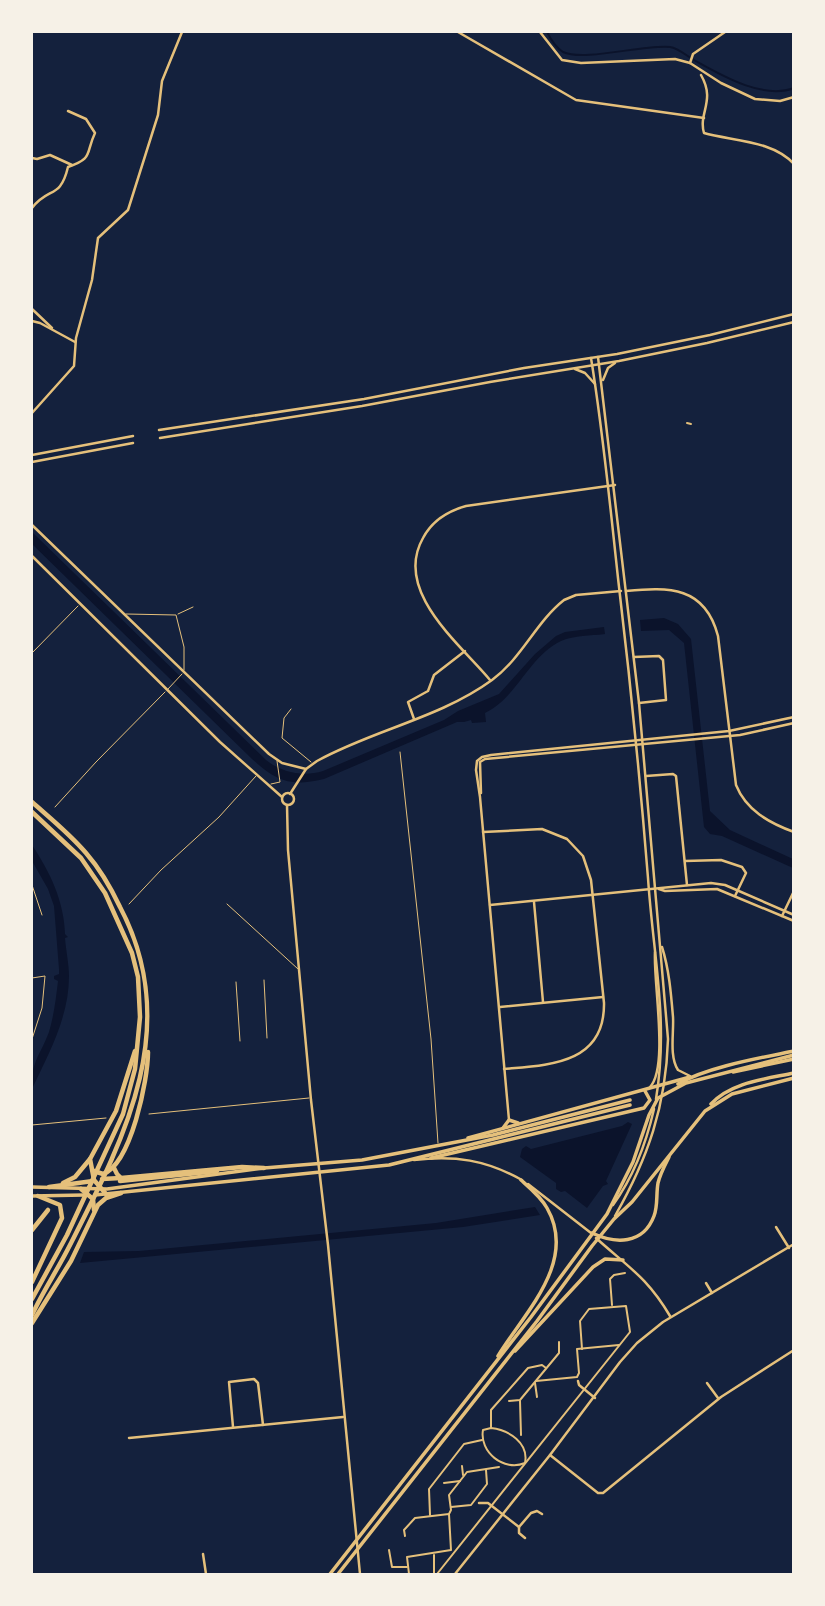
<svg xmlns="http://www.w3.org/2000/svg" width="825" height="1606" font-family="'Golos Text',sans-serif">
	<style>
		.water { fill: #0b132b }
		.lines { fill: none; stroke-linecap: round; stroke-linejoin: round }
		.stream { stroke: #0b132b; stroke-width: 2 }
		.service { stroke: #e5c07b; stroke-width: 1 }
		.pedestrian { stroke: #e5c07b; stroke-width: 2 }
		.minor { stroke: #e5c07b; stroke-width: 2.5 }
		.tertiary { stroke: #e5c07b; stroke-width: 2.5 }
		.secondary { stroke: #e5c07b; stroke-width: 3.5 }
		.primary { stroke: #e5c07b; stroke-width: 3.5 }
		.trunk { stroke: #e5c07b; stroke-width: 4.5 }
	</style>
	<rect width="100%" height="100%" fill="#14213d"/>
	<g class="water">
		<path d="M32 532 266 760C282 773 304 777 323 771L444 720 458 711 499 694 535 654 556 636 565 632 604 627 605 634C590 636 575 635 561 641 529 656 517 698 485 713L486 722 472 723 471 720 464 722H457L324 779C290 787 276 781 252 759L32 544Z"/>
		<polygon points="664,618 678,624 691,639 710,811 730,830 793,859 793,868 722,836 710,834 704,827 684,643 669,630 641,631 640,620"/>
		<path d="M32 845C50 872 64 901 65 934L68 937 65 938C66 951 69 964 69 976 69 1017 49 1053 32 1089 31 1061 40 1056 49 1032 54 1015 56 998 58 981L54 979V976L59 974V969L54 906 48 889 32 861Z"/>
		<polygon points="628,1122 632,1124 606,1181 608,1184 603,1186 587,1208 565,1191 561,1192 556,1189 556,1183 520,1157 522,1149 526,1146 531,1149 622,1126"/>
		<polygon points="535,1207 540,1215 463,1227 80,1263 84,1252 139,1251 436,1223"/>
	</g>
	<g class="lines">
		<path class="stream" d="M547 32C551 40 555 47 563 52 584 62 645 44 670 47 678 48 687 56 694 60 721 75 763 100 794 88"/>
		<g class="service">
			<polyline points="126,614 176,615 184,647 184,670"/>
			<polyline points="178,614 193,607"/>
			<polyline points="32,653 78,606"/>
			<polyline points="168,689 182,674"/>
			<polyline points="291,709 284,718 282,738 311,762"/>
			<polyline points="400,752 431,1039 438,1143"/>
			<polyline points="271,784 280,782 277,761"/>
			<polyline points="55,807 96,762 165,692"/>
			<polyline points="32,885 42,915"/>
			<polyline points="129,904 161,870 219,817 256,776"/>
			<polyline points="227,904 298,969"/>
			<polyline points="32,978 45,976 42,1008 32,1039"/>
			<polyline points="264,980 267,1038"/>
			<polyline points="236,982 240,1041"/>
			<polyline points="149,1114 309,1098"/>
			<polyline points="32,1125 106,1118"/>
		</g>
		<g class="pedestrian">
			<polyline points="687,423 691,424"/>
			<polyline points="612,1305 610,1279 614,1275 625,1273"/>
			<polyline points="536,1381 577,1377 579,1373 577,1349 619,1345"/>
			<polyline points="535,1383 537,1397"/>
			<polyline points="509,1401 520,1400 559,1353 559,1342"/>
			<polyline points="520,1401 521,1435"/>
			<path d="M491 1428C509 1430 529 1443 525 1463 504 1472 479 1452 483 1430Z"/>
			<polyline points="491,1428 491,1410 528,1368 542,1365 546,1368"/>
			<polyline points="462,1466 463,1475"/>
			<polyline points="444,1483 460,1481"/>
			<polyline points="451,1507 471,1505 487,1484 486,1470"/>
			<polyline points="449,1514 451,1510 449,1495 467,1472 499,1467"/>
			<polyline points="430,1515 429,1489 464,1444 482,1440"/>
			<polyline points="405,1536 404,1530 415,1518 449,1514 451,1550 407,1557 409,1574"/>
			<polyline points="389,1550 392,1567 407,1567"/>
			<polyline points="434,1555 434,1574"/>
			<polyline points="437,1574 630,1332 626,1306 589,1309 580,1321 582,1349"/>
		</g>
		<g class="minor">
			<polyline points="458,32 576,100 704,118"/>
			<polyline points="540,32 562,60 581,63 675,59 690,63 721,83 755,99 780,101 794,97"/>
			<polyline points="690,63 693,54 725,32"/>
			<path d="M701 75C716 101 698 113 704 133 732 141 772 140 794 164"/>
			<polyline points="32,158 37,159 50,155 72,165"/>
			<path d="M32 208C49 186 60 200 68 167 94 158 85 154 95 133L86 119 68 111"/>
			<polyline points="32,309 52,328"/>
			<polyline points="32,321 40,323 75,342"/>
			<polyline points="32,413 74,366 76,338 92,280 98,238 128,210 158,115 162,81 182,32"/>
			<polyline points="32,525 269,754 282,763 306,769"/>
			<path d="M626 591C669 587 705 586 718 636L736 785C746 810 769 823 794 832"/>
			<polyline points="634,657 659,656 663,660 666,700 639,703"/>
			<path d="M490 680C459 643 393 591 423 538 432 521 448 511 466 506L615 485"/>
			<polyline points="414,719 408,702 428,691 434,675 465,651"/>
			<polyline points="646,776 673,774 676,776 687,885"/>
			<polyline points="685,861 721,860 742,867 746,873 735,896"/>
			<polyline points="534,902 543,1002"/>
			<polyline points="782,916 794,891"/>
			<polyline points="500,1007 603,997"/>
			<polyline points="776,1227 789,1248"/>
			<polyline points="706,1283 712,1293"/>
			<polyline points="578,1381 579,1385 595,1398"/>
			<polyline points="707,1383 718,1398"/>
			<polyline points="233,1427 229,1382 254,1379 258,1383 263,1425"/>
			<polyline points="129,1438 343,1417"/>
			<polyline points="550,1455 598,1493 603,1493 721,1397 794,1350"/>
			<polyline points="479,1503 488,1503 519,1527 519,1533 525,1538"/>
			<polyline points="519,1527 531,1513 537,1511 542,1514"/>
			<polyline points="203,1554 206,1574"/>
		</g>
		<g class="tertiary">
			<path d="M598 357 639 703 668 1039C666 1106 648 1158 615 1216"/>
			<path d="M591 358C603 431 610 505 618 578 630 678 640 778 648 878 653 955 669 1021 656 1099"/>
			<polyline points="575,369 585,373 595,384"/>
			<polyline points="603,380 608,368 615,363"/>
			<polyline points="159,430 364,399 524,368 617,354 710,335 794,314"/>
			<polyline points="160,438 362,406 490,382 619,361 707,343 794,322"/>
			<polyline points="32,455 133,436"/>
			<polyline points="32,462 133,443"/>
			<polyline points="32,556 220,742 282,797"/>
			<circle cx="288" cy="799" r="6"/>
			<polyline points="481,793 480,762 485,759 740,735 794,723"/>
			<path d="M290 794 306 769 317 761C373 730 440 718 492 680 522 658 536 622 564 600L576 595 621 591"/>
			<polyline points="287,805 288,850 311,1100 328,1245 360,1574"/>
			<path d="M483 832 542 829 567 839 583 856 591 880 604 1003C605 1064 549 1065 504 1069"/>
			<polyline points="659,889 665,891 717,889 794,921"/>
			<polyline points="490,905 711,883 725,885 794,915"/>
			<path d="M662 947C669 969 671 993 673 1017 674 1033 669 1056 678 1070L690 1076"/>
			<path d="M650 1087C669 1067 653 981 655 952"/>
			<polyline points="509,1120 480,797 476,770 477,761 482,757 491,755 729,731 794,717"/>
			<path d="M414 1160C455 1155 486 1160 522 1180"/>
			<polyline points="528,1184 591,1233"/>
			<path d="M613 1205C634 1176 646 1144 654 1109"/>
			<path d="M596 1238C628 1267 647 1277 670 1316"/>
			<polyline points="455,1574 550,1455 620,1362 637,1343 663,1322 794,1244"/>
		</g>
		<g class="secondary">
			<polyline points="503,1128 509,1120 518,1123"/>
			<polyline points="468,1138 690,1077"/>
			<polyline points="431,1158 644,1108 650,1100 645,1091"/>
			<polyline points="32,1187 107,1189 264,1168 362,1160 493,1135 630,1100"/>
			<polyline points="95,1195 389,1165 630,1105"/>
			<polyline points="32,1196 84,1195"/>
		</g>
		<g class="primary">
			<polyline points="733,1072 794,1059"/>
			<path d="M678 1084C707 1067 760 1058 794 1051"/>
			<path d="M711 1104C731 1082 766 1079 794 1073"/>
			<path d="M592 1233C615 1244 643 1245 654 1216 658 1206 656 1194 658 1183 660 1174 665 1165 669 1157"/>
			<polyline points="515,1351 593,1267 605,1259 623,1260"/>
			<path d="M498 1356C524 1313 578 1262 547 1208 541 1197 530 1188 521 1180"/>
			<polyline points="330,1574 531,1317 607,1214 633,1162 649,1115 658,1098 686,1083 794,1055"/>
			<polyline points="338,1574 537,1321 592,1246 614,1219 632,1202 705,1111 732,1094 794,1078"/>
		</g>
		<g class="trunk">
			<path d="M32 802C50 818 70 834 86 853 100 869 111 888 120 907 183 1026 125 1137 70 1245 58 1269 43 1291 32 1315"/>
			<polyline points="32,812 81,858 105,893 132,953 138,977 140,1017 135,1069 123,1114 67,1235 32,1299"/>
			<polyline points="114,1168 117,1174 121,1178 242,1167 264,1168"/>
			<path d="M94 1171 103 1174C131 1164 148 1080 148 1052"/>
			<polyline points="102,1179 121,1178"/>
			<polyline points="120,1181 217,1171"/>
			<polyline points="63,1183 75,1177 90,1159"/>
			<polyline points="49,1187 93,1181"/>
			<polyline points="81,1189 93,1199 94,1210"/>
			<polyline points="106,1194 94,1180 90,1159 116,1111 135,1051"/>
			<polyline points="32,1230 48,1210"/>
			<polyline points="32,1282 62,1218 60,1205 38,1196"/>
			<polyline points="32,1323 71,1261 98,1205 106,1198 121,1193"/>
		</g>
	</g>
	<rect width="825" height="1606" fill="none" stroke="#f6f1e7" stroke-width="66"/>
</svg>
